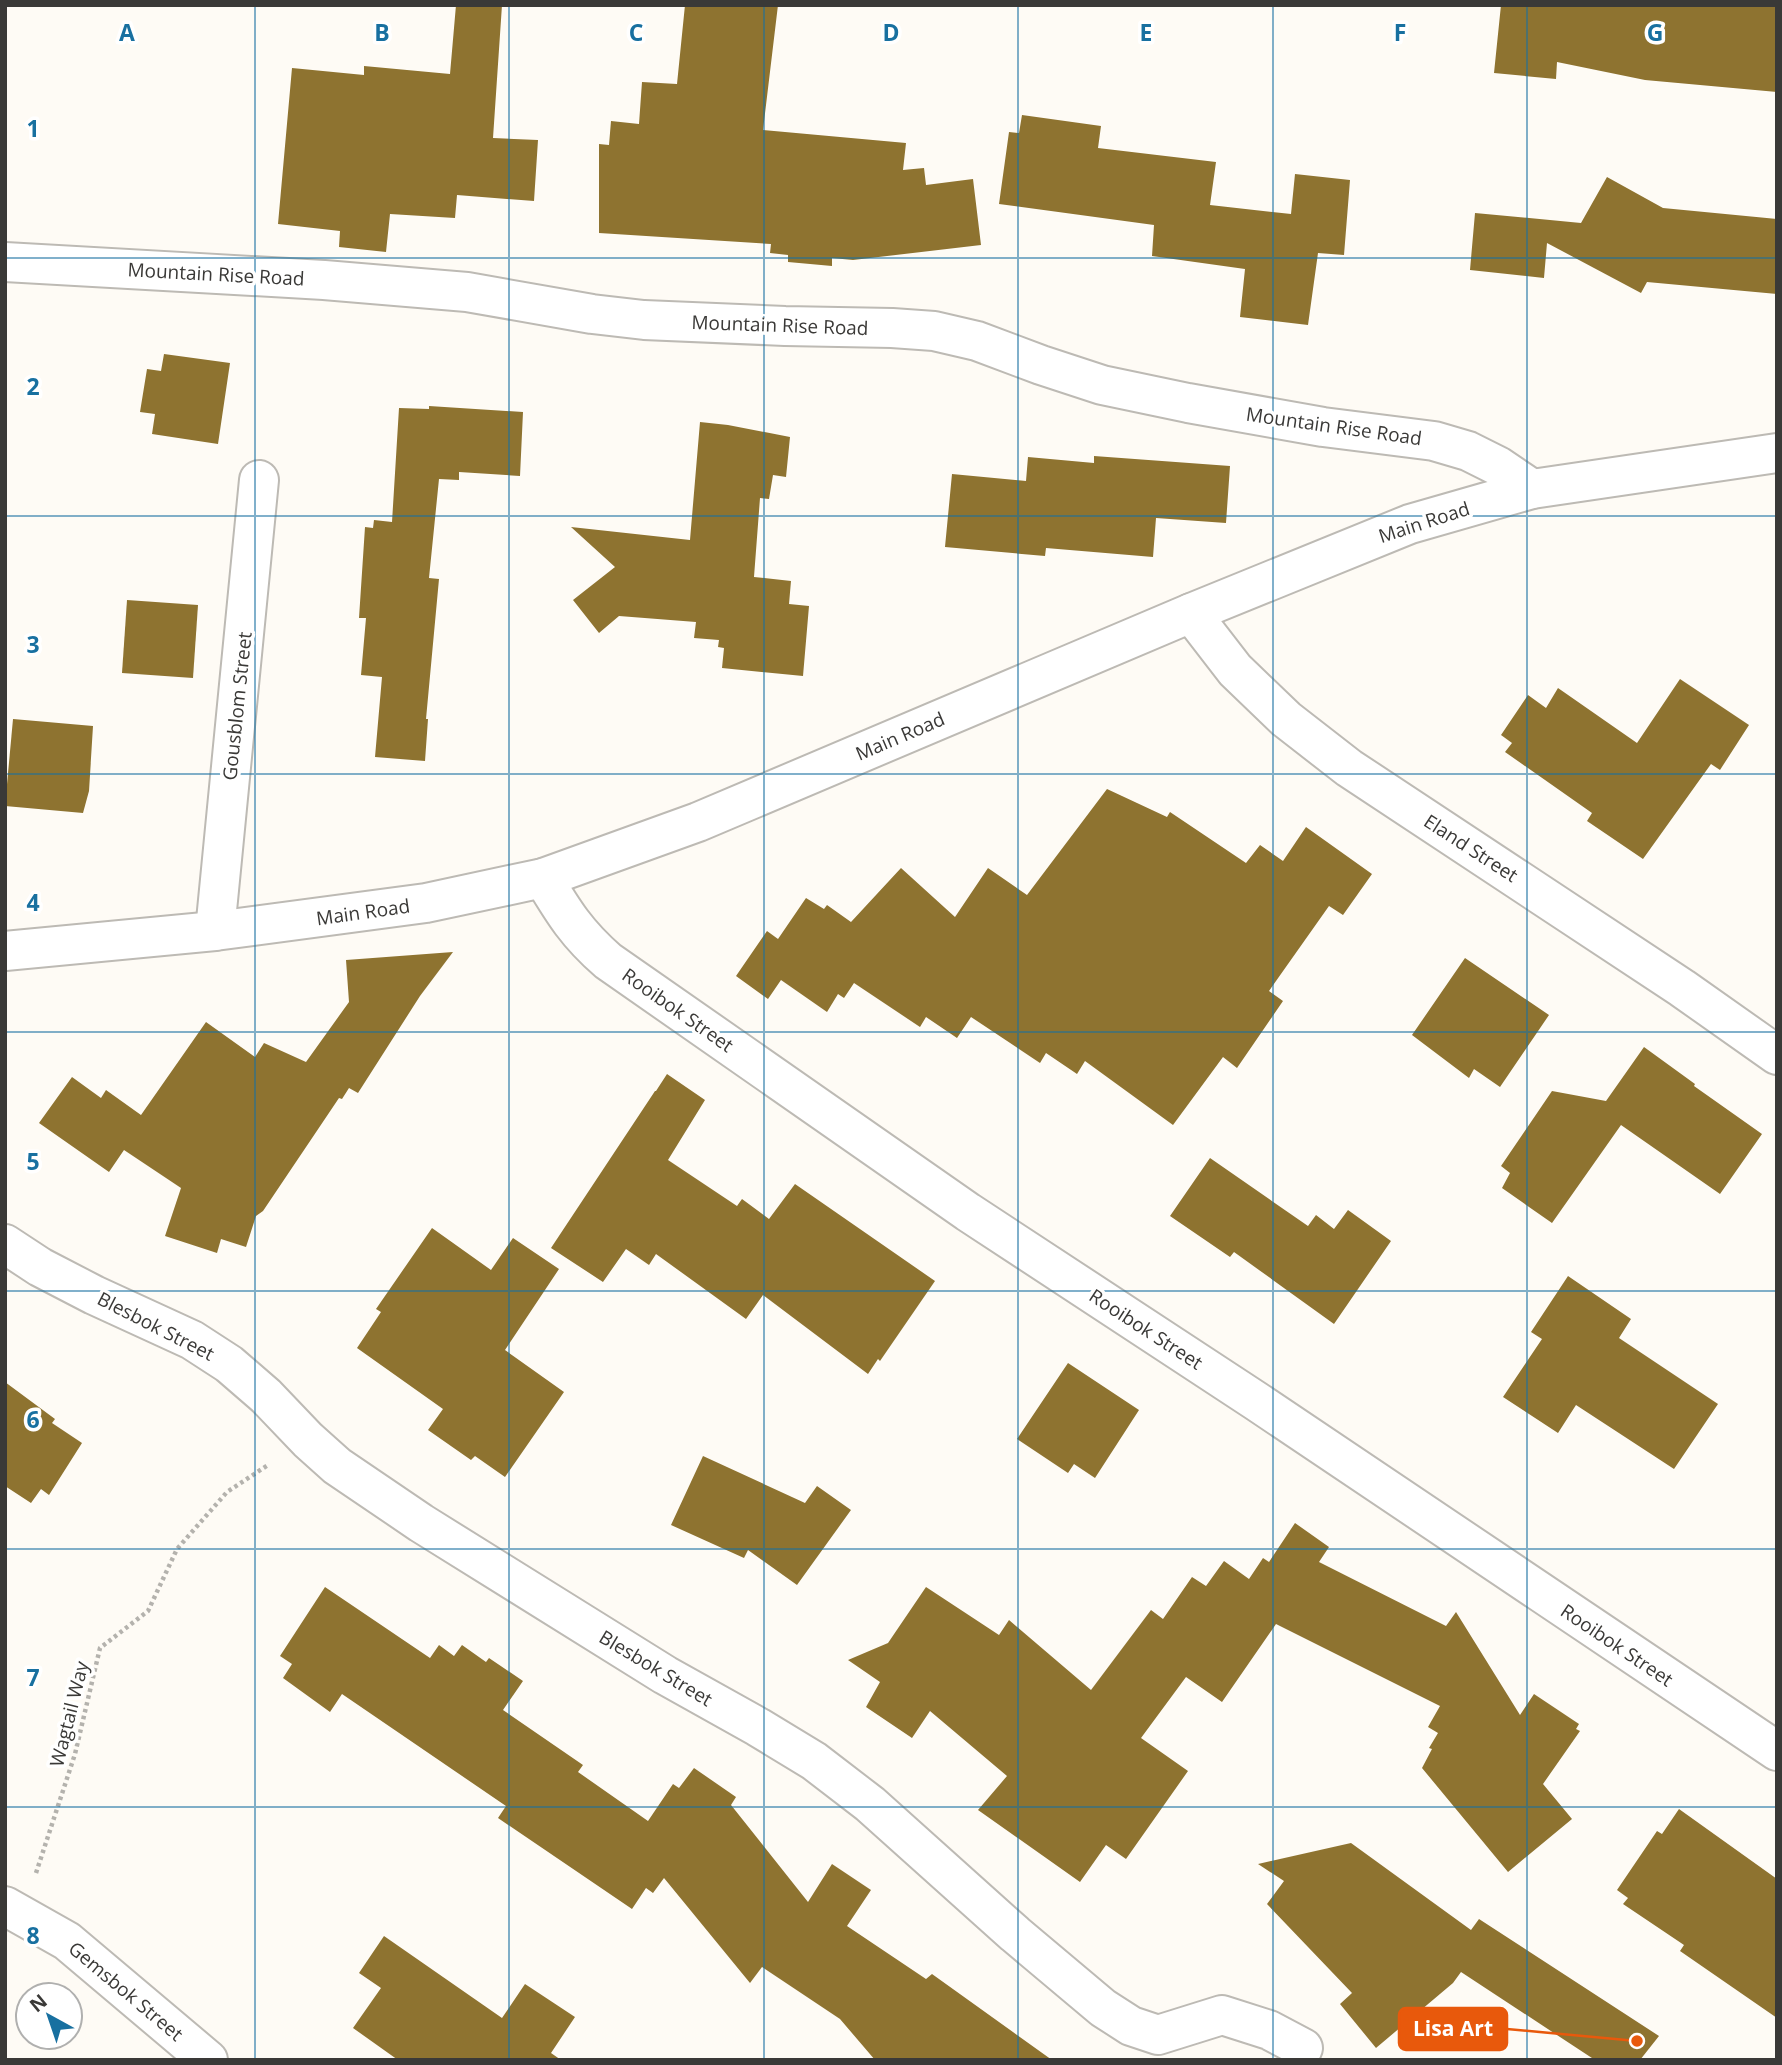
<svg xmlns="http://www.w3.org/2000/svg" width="1782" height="2065" font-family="'Open Sans',sans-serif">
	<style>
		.building { fill: #8e7330 }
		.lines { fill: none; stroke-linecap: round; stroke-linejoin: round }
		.minor-casing { stroke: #bdbab4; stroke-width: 42 }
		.secondary-casing { stroke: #bdbab4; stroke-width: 42 }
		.path { stroke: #b4b2ad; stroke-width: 4.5; stroke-dasharray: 3.5 3.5; stroke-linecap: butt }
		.minor { stroke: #fff; stroke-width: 38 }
		.secondary { stroke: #fff; stroke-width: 38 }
		.grid { fill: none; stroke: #1870a0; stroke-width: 2; stroke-opacity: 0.55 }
		.labels { text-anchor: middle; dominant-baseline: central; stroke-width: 7; stroke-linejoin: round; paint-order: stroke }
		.street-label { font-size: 19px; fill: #3a3937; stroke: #fff }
		.grid-label { font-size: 23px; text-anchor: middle; font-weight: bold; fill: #1870a0; stroke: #fff; stroke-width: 7; stroke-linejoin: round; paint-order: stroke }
		.leader { fill: none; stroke: #e8590c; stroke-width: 2.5 }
		.callout-dot { fill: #e8590c; stroke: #fff; stroke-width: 2.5 }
		.callout { fill: #e8590c; stroke: #e8590c; stroke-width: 2.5 }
		.callout-label { font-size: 21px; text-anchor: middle; font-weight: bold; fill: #fff }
	</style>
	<rect width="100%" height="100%" fill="#fefbf5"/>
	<g class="building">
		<polygon points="456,5 502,5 493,138 538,140 534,201 457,195 455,218 390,214 386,252 339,247 340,231 278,224 292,68 364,75 364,66 450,74"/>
		<polygon points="685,5 778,5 763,130 906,143 903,170 924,168 926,185 973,179 981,245 853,260 832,258 832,266 788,262 788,255 770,253 771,244 599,233 599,144 609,145 611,121 639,124 642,82 677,84"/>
		<polygon points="1501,5 1777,5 1777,92 1645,80 1557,62 1556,79 1494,73"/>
		<polygon points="1022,115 1101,126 1098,148 1216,162 1210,205 1291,214 1295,174 1350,180 1344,255 1318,253 1308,325 1240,317 1245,269 1152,256 1154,225 999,204 1009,132 1019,133"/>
		<polygon points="1607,177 1663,208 1777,219 1777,294 1647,282 1641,293 1547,243 1544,278 1470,270 1475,213 1581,223"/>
		<polygon points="164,354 230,363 218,444 152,434 155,414 140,412 147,369 161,371"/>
		<polygon points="429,406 523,412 520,476 459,472 459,480 439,479 429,578 439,579 426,719 428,719 425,761 375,757 382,677 361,675 366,618 359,618 365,527 373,528 374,520 392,522 399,408 429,409"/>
		<polygon points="700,422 728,425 790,437 786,477 773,475 769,499 760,498 754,577 791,581 789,604 809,606 803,676 722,668 724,648 718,647 719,640 694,638 696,622 619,616 599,633 573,600 615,567 571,527 690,540"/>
		<polygon points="1094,456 1230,466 1226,523 1156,518 1153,557 1046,548 1045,556 945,547 952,474 1026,481 1028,457 1094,463"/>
		<polygon points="127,600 198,605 193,678 122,673"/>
		<polygon points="1680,679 1749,725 1720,770 1711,764 1643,859 1587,821 1592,813 1505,752 1512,743 1501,735 1528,695 1546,708 1558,688 1637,743"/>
		<polygon points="13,719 93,726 89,791 83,813 5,806"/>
		<polygon points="1107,789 1167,817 1170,812 1246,863 1260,845 1283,861 1306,827 1372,874 1343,915 1329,906 1269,991 1283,1001 1237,1068 1223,1057 1173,1125 1085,1061 1077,1074 1046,1053 1040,1063 971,1017 957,1038 926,1017 920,1027 854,983 844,998 838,994 827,1012 781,980 768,999 736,976 767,931 778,939 806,898 824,909 827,905 851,922 901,868 955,917 988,868 1027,895"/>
		<polygon points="453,952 420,996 358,1093 349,1088 342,1099 339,1098 263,1211 256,1216 246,1247 221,1239 217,1253 165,1236 181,1188 124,1150 109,1172 39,1123 72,1077 101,1098 106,1090 141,1115 206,1022 255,1057 264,1043 306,1062 349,1002 346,960"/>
		<polygon points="1465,958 1549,1015 1500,1087 1474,1069 1469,1078 1412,1035"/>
		<polygon points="1644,1047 1695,1084 1694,1086 1762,1134 1720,1194 1621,1125 1552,1223 1502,1188 1510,1173 1501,1166 1552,1091 1606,1101"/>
		<polygon points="667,1074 705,1100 668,1160 737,1206 742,1199 769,1219 795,1184 935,1281 880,1361 878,1359 868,1374 763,1295 746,1319 656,1254 649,1265 626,1249 603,1282 551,1248 655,1091 656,1091"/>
		<polygon points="1210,1158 1308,1226 1316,1215 1334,1229 1348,1210 1391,1241 1334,1324 1234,1252 1230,1257 1170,1216"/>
		<polygon points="432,1228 491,1270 513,1238 559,1269 505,1350 564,1392 505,1477 475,1456 471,1460 428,1430 443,1409 357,1348 381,1312 376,1309"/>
		<polygon points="1568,1276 1631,1319 1619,1338 1718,1404 1674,1469 1576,1405 1558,1433 1503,1397 1542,1339 1531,1332"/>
		<polygon points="1068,1363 1139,1410 1095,1478 1074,1464 1068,1473 1017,1439"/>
		<polygon points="5,1382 55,1419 52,1423 82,1443 49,1495 41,1489 31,1503 5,1486"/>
		<polygon points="703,1456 805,1503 817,1486 851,1510 797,1585 748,1550 744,1558 671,1525"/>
		<polygon points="1295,1523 1329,1547 1319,1562 1446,1626 1456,1612 1520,1715 1534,1694 1579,1724 1576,1729 1580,1731 1543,1784 1572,1819 1508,1872 1422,1768 1432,1749 1429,1748 1438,1733 1428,1727 1440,1706 1276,1624 1222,1702 1186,1677 1141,1738 1188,1771 1126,1859 1106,1845 1080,1882 978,1810 1007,1776 930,1711 912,1738 866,1707 880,1682 848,1660 888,1643 926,1587 999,1635 1009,1620 1091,1690 1151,1610 1163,1619 1192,1577 1206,1586 1224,1561 1249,1579 1263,1558 1269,1562"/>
		<polygon points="325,1587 430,1658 439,1645 454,1656 462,1645 486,1662 489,1658 523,1681 503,1710 583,1765 578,1772 648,1821 673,1784 679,1788 694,1768 736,1797 731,1805 808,1902 832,1864 871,1890 847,1926 926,1979 932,1974 1052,2060 875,2060 840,2019 762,1967 750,1983 664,1878 653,1893 646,1888 632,1909 498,1818 506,1806 342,1694 330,1712 283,1678 292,1664 280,1656"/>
		<polygon points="1679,1809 1777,1879 1777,2018 1680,1951 1684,1945 1623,1904 1628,1898 1617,1890 1657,1831 1662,1834"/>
		<polygon points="1351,1843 1471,1930 1479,1919 1659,2036 1640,2060 1595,2060 1461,1972 1453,1983 1376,2048 1340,2004 1352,1993 1267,1904 1284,1881 1258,1864"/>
		<polygon points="384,1936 502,2018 525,1984 575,2017 551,2053 561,2060 398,2060 353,2028 381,1988 359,1973"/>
	</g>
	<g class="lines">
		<defs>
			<g id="minor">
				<polyline points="5,262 324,280 467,292 592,314 644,320 785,326 892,328 934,331 977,341 1041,365 1102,385 1188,403 1323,427 1434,441 1468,451 1498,466 1532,489"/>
				<polyline points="1191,613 1235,670 1286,719 1349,768 1682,988 1777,1055"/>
				<path d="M543 878C564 913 577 934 608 961L968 1212 1256 1401 1777 1751"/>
				<polyline points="215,931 259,480"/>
				<polyline points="5,1244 40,1267 94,1295 192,1340 229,1364 266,1396 308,1440 337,1466 421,1523 665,1675 758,1727 814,1761 870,1804 1015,1934 1103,2008 1131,2026 1158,2035 1222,2015 1269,2030 1303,2048"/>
				<polyline points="5,1906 67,1941 208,2060"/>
			</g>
			<polyline id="secondary" points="5,951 215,931 426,903 543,878 698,822 1191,613 1410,524 1532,489 1777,453"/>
		</defs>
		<use href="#minor" class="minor-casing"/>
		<use href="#secondary" class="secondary-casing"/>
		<polyline class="path" points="36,1873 75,1754 100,1648 148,1611 177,1549 227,1492 268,1465"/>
		<use href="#minor" class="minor"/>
		<use href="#secondary" class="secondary"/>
	</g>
	<path class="grid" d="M255 5V2060M509 5V2060M764 5V2060M1018 5V2060M1273 5V2060M1527 5V2060M5 258H1777M5 516H1777M5 774H1777M5 1032H1777M5 1291H1777M5 1549H1777M5 1807H1777"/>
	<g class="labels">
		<g class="street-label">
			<text transform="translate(216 274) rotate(3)">Mountain Rise Road</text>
			<text transform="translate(780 325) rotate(2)">Mountain Rise Road</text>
			<text transform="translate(1334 426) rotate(8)">Mountain Rise Road</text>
			<text transform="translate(1424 522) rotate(-18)">Main Road</text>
			<text transform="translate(237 706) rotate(-84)">Gousblom Street</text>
			<text transform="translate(900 736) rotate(-23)">Main Road</text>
			<text transform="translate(1471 848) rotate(33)">Eland Street</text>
			<text transform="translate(363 912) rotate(-8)">Main Road</text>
			<text transform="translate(678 1010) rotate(35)">Rooibok Street</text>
			<text transform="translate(156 1326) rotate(27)">Blesbok Street</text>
			<text transform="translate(1146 1329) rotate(33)">Rooibok Street</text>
			<text transform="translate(1617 1645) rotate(34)">Rooibok Street</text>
			<text transform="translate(656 1668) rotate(31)">Blesbok Street</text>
			<text transform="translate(69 1714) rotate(-76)">Wagtail Way</text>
			<text transform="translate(126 1991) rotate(40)">Gemsbok Street</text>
		</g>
	</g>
	<g class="grid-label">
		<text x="127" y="41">A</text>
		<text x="382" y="41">B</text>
		<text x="636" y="41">C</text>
		<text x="891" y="41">D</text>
		<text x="1146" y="41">E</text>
		<text x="1400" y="41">F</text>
		<text x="1655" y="41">G</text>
		<text x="33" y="137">1</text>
		<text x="33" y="395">2</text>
		<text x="33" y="653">3</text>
		<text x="33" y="911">4</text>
		<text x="33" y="1170">5</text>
		<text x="33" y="1428">6</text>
		<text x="33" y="1686">7</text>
		<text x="33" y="1944">8</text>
	</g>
	<path class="leader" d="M1637 2041L1507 2029"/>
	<circle class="callout-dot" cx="1637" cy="2041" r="7"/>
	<rect class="callout" x="1399" y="2008" width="108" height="42" rx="7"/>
	<g class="callout-label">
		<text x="1453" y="2036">Lisa Art</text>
	</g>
	<rect width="1782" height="2065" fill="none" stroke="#3a3937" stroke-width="14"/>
	<g transform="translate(49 2016) rotate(320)"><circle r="33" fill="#ffffff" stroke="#b0b0af" stroke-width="2"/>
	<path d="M0-5L12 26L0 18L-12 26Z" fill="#1870a0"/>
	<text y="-10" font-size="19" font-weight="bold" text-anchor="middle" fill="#3a3937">N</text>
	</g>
</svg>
